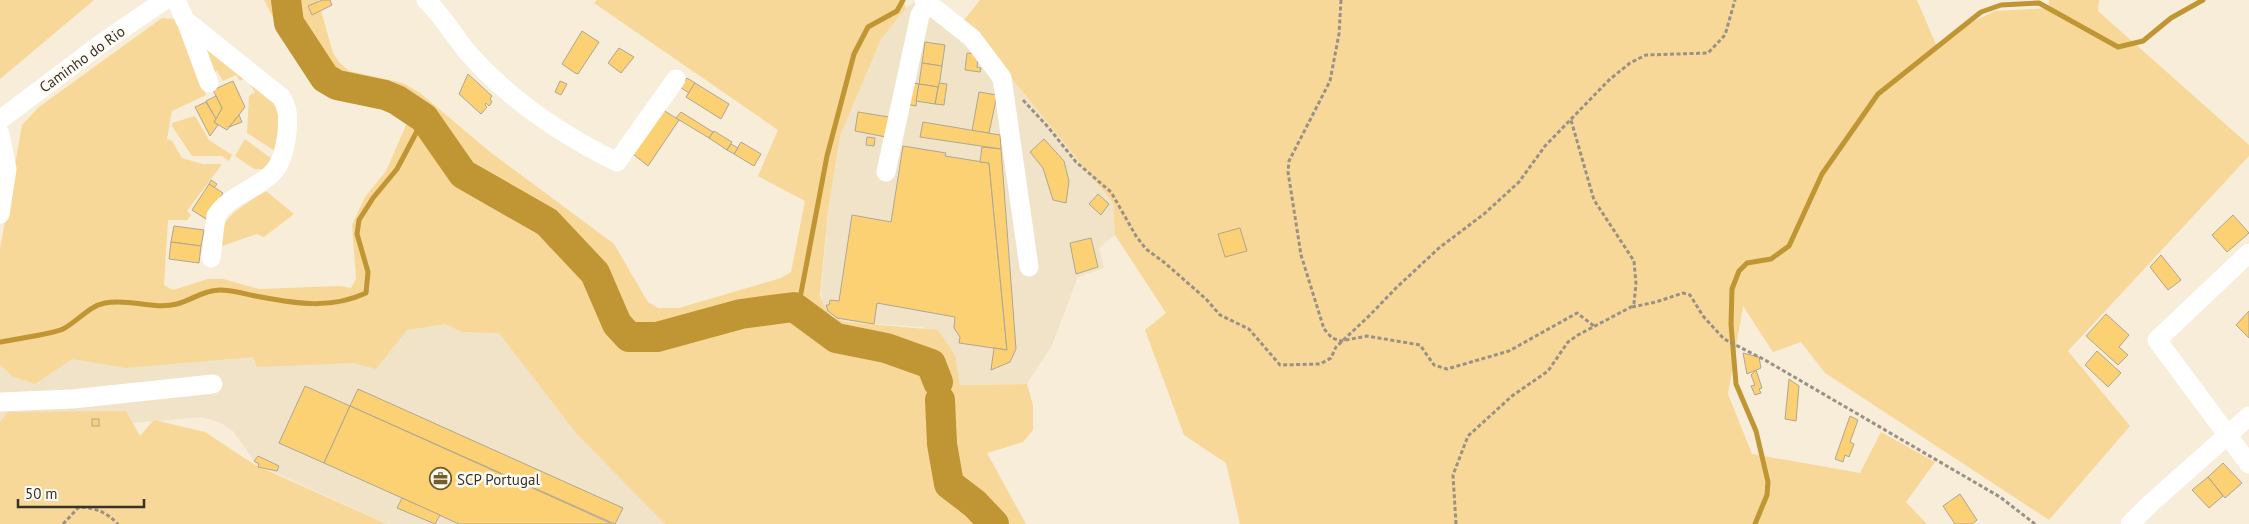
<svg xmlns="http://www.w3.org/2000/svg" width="2249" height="524" font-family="'PT Sans',sans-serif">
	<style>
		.built { fill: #f0e3c8 }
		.green { fill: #f7d898 }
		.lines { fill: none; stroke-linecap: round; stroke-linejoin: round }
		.stream { stroke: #bf9633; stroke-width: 5 }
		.river { stroke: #bf9633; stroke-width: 30 }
		.building { fill: #fcd173; stroke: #afa693 }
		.path { stroke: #999284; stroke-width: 3; stroke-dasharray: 4 2.5; stroke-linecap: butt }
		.minor { stroke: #fff; stroke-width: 19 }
		.labels { text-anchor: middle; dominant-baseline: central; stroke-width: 5; stroke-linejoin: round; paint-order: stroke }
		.street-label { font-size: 15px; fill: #37332b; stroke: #fffbf3 }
		.poi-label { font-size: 15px; fill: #37332b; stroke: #fffbf3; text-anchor: start }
	</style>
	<rect width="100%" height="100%" fill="#f7edd9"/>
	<g class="built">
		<polygon points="918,0 964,20 1113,203 1115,235 1099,248 1104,268 1078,277 1052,345 1027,384 960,385 955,355 922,327 845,322 834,319 823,307 821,293 828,210 840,136 881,39 906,8"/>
		<polygon points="442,273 690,524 388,524 269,470 258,467 233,431 221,423 202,417 99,426 0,422 0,365 12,376 64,357"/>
	</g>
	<g class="green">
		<polygon points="0,0 94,0 0,79"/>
		<path d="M264 0H318L333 53 339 62 349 71 403 83 420 93 490 152 614 244 648 302 658 308H679L781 278 791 272 805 201 758 176 778 130 594 3 597 0H903L906 8 881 39 840 136 828 210 820 295C824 310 830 318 845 322L938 330 955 355 960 385 1027 384 1033 405V430L1023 442 987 453 1026 524H665L577 434 499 333 462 332 445 324 407 330 376 369 354 363 257 367 253 357 126 368 72 359 35 384 12 376 0 365V249L22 125 39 107 162 18 174 19 181 25 206 95 172 111 167 139 172 141 182 158 203 164H222L187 211 191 215 187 220H168L164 285 173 290 208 279H223L259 289 339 286 351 288 356 279 352 225 365 197 386 171 407 123 383 106 330 93 290 50Z"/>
		<polygon points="980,0 1917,0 1937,47 1966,25 1995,11 2049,8 2049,0 2099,0 2098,11 2249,145 2249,156 2068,351 2130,426 2049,520 1825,373 1801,342 1773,352 1743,306 1728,394 1752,454 1860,473 1881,432 1935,462 1906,502 1927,524 1240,524 1226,463 1184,435 1145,330 1166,313 1115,235 1113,203 964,20"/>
		<polygon points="202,43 249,76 240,81 236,75 223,81 217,71 211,73"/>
		<polygon points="254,80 279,109 278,153 247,133 249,96 255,92 249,83"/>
		<polygon points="195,116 209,140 232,155 229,161 222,156 192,156 172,126 172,123"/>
		<polygon points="245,139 272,159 263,169 254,169 235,156"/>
		<path d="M266 191 294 214 264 237 257 234 222 246C215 218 246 204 266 191Z"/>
		<polygon points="126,411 140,436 154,420 205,432 255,465 387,524 0,524 0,422 8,412"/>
	</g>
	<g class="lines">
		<g class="stream">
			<polyline points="794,307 801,293 827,156 854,54 868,27 897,11 903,0"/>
			<path d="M0 342C12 340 55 333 63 329 78 321 89 306 105 303 129 298 153 310 177 304 192 300 204 290 220 290 234 290 248 295 261 297 297 304 332 309 366 293L368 272 357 234 359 220 373 198 397 169 424 118"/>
			<polyline points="1755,524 1767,495 1768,482 1756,431 1736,384 1731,324 1732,289 1739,271 1747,263 1771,259 1789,246 1822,174 1878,94 1981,12 2001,5 2039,3 2118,47 2143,41 2171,18 2203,0"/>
		</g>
		<g class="river">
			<polyline points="286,0 289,23 325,78 337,85 385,95 397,100 424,118 463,174 547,222 595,273 617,324 629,337 657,337 741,314 794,307 836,338 886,348 931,364 938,382"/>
			<polyline points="940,400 942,444 949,484 975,504 994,524"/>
		</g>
	</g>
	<g class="building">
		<polygon points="322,0 330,0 332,5 312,15 308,6"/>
		<polygon points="582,31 599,42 578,74 575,73 562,64"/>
		<polygon points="925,42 945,45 942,66 922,63"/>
		<polygon points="619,48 634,57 621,73 608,63"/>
		<polygon points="967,53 978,54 977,67 981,68 980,72 965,70"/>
		<polygon points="922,63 942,66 939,87 919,84"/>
		<polygon points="468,74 492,96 490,99 492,102 489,106 486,103 485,105 487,107 481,114 459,94"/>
		<polygon points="687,78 695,83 689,93 680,87"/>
		<polygon points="233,81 245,107 227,130 214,122 222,108 213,90"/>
		<polygon points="560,81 567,84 561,95 555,92"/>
		<polygon points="909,82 919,84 916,106 905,104"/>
		<polygon points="695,83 729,104 721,119 686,97"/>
		<polygon points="939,83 947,84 944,105 935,104"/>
		<polygon points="919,84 938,87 935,104 916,101"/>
		<polygon points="979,92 997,95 989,133 972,131"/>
		<polygon points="216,96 222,108 216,119 206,101"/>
		<polygon points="206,102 216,119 214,122 218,125 210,136 195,107"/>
		<polygon points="663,110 679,120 648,166 633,154"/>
		<polygon points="681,112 713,132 709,138 676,118"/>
		<polygon points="858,112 889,117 886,137 855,131"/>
		<polygon points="239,115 242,122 229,127"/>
		<polygon points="923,122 1000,135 1001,149 920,137"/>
		<polygon points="714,131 732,142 727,150 709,138"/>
		<polygon points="867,137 875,138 874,146 866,145"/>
		<polygon points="1044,139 1064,161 1069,181 1066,203 1053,200 1043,168 1030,152"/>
		<polygon points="741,142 761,154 754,166 734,154"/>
		<polygon points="731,144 738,148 734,154 727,150"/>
		<polygon points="903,146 946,153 945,156 989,163 1007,350 959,343 960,337 954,328 955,317 877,303 874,324 837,318 828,311 826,305 829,305 830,300 839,301 852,215 891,222"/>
		<polygon points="982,147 1001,149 1016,349 1010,362 991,370 994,348 1007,350 989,163 980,162"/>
		<polygon points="211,180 217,184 214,188 209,184"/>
		<polygon points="209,184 223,193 206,219 192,210"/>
		<polygon points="1098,194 1109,204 1101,215 1089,204"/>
		<polygon points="2233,215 2249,233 2227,252 2212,235"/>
		<polygon points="174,226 204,230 201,246 171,242"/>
		<polygon points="1240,228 1247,251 1225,257 1218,234"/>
		<polygon points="1091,238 1098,267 1076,274 1070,243"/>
		<polygon points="171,242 201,246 199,263 169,259"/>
		<polygon points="2161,255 2181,280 2168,290 2150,267"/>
		<polygon points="2249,311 2249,338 2236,325"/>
		<polygon points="2106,314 2129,335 2119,347 2128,355 2118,365 2086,336"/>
		<polygon points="2097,351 2121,373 2108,387 2085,365"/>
		<polygon points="1743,353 1759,357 1761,368 1747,374"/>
		<polygon points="1756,370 1762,388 1759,389 1761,393 1755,395 1751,386 1755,385 1751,375"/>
		<polygon points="1789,379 1799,386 1796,421 1785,419"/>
		<polygon points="305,386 350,406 324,463 279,443"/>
		<polygon points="358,389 623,508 615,524 350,406"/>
		<polygon points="350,406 577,508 612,524 459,524 402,498 324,463"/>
		<polygon points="1850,416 1858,420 1850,442 1854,444 1849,457 1845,455 1843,462 1835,459"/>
		<rect x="92" y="419" width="7" height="7"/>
		<polygon points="258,456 279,466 277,471 258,467 259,464 254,461"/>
		<polygon points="2223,463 2242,483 2225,498 2208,477"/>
		<polygon points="2208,477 2223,496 2209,508 2192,490"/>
		<polygon points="1960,494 1977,520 1972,524 1955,524 1943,506"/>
		<polygon points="402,498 440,515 435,524 397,508"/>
	</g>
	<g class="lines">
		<g class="path">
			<polyline points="1341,0 1339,34 1330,81 1289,161 1288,172 1301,255 1324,329 1332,338 1341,341 1367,336 1420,345 1434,365 1447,369 1509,351 1577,313 1594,326"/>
			<polyline points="1023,100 1048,127 1076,162 1111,192 1136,236 1146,249 1165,263 1206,299 1220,315 1249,329 1280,365 1320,364 1331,358 1336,347 1370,315 1396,288 1439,248 1484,214 1519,182 1545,146 1609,80 1630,63 1646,55 1708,53 1725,35 1735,0"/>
			<polyline points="1632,307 1656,302 1683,293 1690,295 1703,316 1724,339 1765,360 2000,497 2035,524"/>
			<path d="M63 524 79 507C96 508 106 512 118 524"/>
			<polyline points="1456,524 1453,475 1468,436 1512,396 1548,371 1568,342 1578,335 1631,307 1634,303 1636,284 1634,261 1594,200 1571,120"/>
		</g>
		<g class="minor">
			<path d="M176 0 185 20 281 97C289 109 288 119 287 133 282 174 271 176 238 196 229 201 222 206 216 216L211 258"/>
			<path d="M426 0C443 16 454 36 469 54 510 100 562 135 617 162L676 79"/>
			<polyline points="924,0 972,38 1002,78 1029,267"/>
			<polyline points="186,21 209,83"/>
			<polyline points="0,120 106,40 165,0"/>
			<polyline points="0,134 7,169 0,214"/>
			<polyline points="886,172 920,15 927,3"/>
			<polyline points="2249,253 2157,340 2249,464"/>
			<polyline points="0,402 72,399 213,384"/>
			<polyline points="2130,524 2151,503 2249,416"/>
		</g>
	</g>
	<defs>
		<symbol id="office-ring" viewBox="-11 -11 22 22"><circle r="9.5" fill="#fffbf3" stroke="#735d2d" stroke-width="1.5"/><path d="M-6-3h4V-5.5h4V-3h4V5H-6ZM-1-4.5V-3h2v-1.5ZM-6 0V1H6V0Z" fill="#735d2d"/></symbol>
	</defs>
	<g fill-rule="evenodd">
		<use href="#office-ring" x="428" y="466" width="25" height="25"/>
	</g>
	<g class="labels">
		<g class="street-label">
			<text transform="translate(82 59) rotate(-36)">Caminho do Rio</text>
		</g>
		<g class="poi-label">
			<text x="457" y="479">SCP Portugal</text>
		</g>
	</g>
	<path d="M18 499v8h126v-8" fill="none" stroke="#37332b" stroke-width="2.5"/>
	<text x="25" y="499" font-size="15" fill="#37332b" stroke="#fffbf3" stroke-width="4" paint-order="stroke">50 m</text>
</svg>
